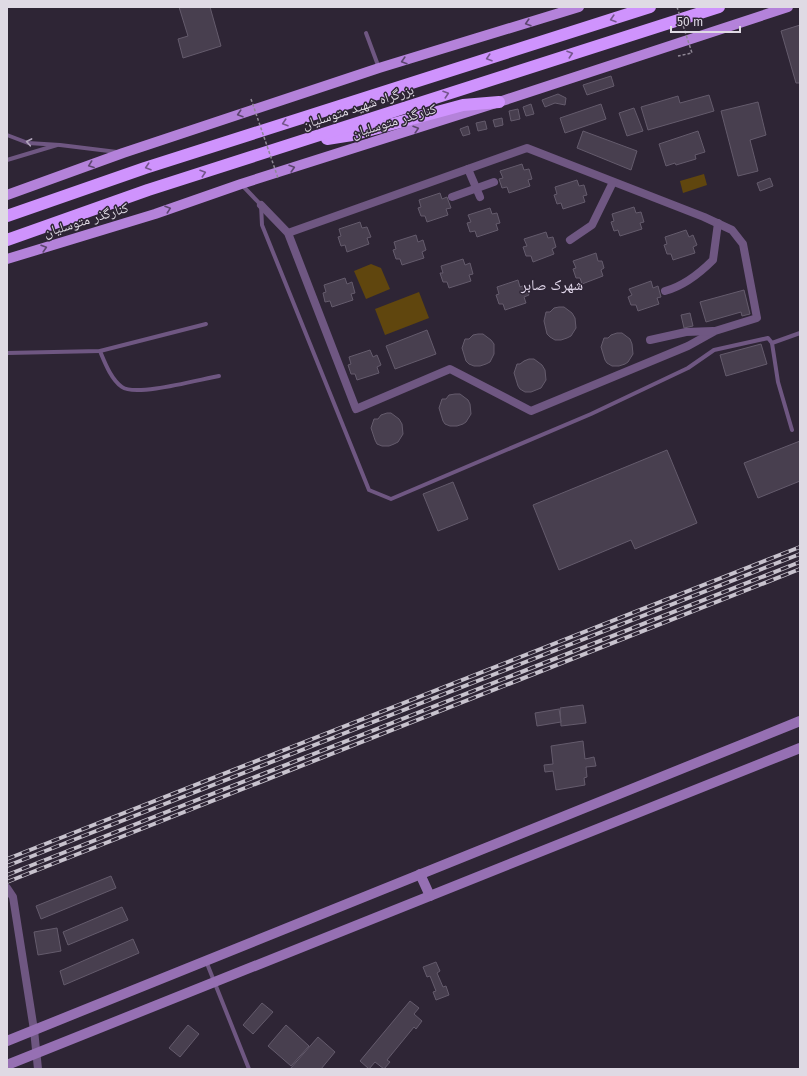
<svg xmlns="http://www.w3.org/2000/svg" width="807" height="1076" font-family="'Fira Sans','Noto Naskh Arabic',sans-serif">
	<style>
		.green { fill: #60460e }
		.building { fill: #483f4f; stroke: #645b6c }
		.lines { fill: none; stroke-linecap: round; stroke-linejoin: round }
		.lane { stroke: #6f5782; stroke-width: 4 }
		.street { stroke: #6f5782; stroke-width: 8 }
		.secondary { stroke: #9670b3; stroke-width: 10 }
		.primary { stroke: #b482da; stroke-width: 10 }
		.highway { stroke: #cf93fd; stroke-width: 12 }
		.rail-casing { stroke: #c7c2cd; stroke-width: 4 }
		.rail { stroke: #2e2535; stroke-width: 2.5; stroke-dasharray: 8; stroke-linecap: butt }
		.path-bridge { stroke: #8f8895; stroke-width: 1.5; stroke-dasharray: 3 2; stroke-linecap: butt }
		.oneway { stroke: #76568f }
		.oneway2 { stroke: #5d466f }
		.oneway3 { stroke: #b2a6bd }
		.labels { text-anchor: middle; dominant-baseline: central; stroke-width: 3; stroke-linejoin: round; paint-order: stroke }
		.street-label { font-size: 14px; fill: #dfdae4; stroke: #2e2535 }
		.neighbourhood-label { font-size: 15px; fill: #e1d7eb; stroke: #2e2535 }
	</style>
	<rect width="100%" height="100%" fill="#2e2535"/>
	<g class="green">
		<polygon points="704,174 707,185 683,193 680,181"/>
		<polygon points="371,264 381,268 390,289 366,299 354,271"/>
		<polygon points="419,292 429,318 385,335 375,309"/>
	</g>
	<g class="building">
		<polygon points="179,7 210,7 221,46 183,58 178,39 188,36"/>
		<polygon points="800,25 800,83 796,83 781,31"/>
		<polygon points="611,76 614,86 587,95 583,85"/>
		<polygon points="558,94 566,98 565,105 555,103 545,107 542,100"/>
		<polygon points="709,95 714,111 648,130 641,107 678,96 680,103"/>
		<polygon points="758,102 766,135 750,140 758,171 738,176 721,111"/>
		<polygon points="531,104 534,114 526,116 523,107"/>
		<polygon points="601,104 606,119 565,133 560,118"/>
		<polygon points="634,108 643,131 627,136 619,113"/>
		<polygon points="518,109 520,119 511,121 509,111"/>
		<polygon points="502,118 503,125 495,127 493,120"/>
		<polygon points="485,121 487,129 478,131 476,123"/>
		<polygon points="468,126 470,134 463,136 460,129"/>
		<polygon points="583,131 637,151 631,170 577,148"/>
		<polygon points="698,131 705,152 695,155 696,159 676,165 675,163 666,166 659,144"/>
		<polygon points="522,164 524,170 529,169 532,179 528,180 530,186 509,193 507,187 502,188 499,179 503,178 500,171"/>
		<polygon points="770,178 773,186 760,191 757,183"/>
		<polygon points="577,180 579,186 584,185 587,195 583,196 585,202 563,209 561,203 557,204 554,195 557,194 555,187"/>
		<polygon points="440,193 442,199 447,197 451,208 446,209 448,215 427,222 425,216 421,216 418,208 421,207 419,200"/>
		<polygon points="634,207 636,213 641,212 644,222 640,223 642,229 620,236 618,230 614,231 611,222 614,221 612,214"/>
		<polygon points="490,208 492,214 497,213 500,223 496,224 498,230 477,237 475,231 470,232 467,223 471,222 468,215"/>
		<polygon points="360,222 362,228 367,227 371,237 367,238 369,244 347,252 345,245 341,246 338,237 341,236 339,229"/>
		<polygon points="686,230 689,237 693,235 697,245 693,247 695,253 673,260 671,254 667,254 664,245 667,244 665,237"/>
		<polygon points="546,232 548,238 553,237 556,247 552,249 554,254 533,262 531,256 526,256 523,247 527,246 524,239"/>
		<polygon points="416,235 418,242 423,240 426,250 422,252 424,258 402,265 400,259 396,259 393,250 396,249 394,242"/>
		<polygon points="596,253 598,261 602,261 604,268 601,270 603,276 582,284 580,278 576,278 573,269 576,268 573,261"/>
		<polygon points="463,259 465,265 470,263 473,274 469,275 471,281 449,288 447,282 443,282 440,273 443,273 441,266"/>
		<polygon points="345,278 347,284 352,282 355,293 351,294 353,300 332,307 330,301 325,302 323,293 326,292 324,285"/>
		<polygon points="518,280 520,287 525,285 529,295 524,297 526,303 505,310 503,304 499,304 496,295 499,294 497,287"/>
		<polygon points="651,281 653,288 658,286 661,297 657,298 659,304 638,311 636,305 631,305 628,297 632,295 629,289"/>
		<polygon points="744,290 750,314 742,316 741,312 706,322 700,302"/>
		<polygon points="559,307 564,307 572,313 575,318 576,328 571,336 567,338 561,340 555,340 550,337 547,334 544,321 546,312 550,312 554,308"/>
		<polygon points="690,313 693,326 684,328 681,315"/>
		<polygon points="427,330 436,354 395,369 386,346"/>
		<polygon points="617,333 622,333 630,339 632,344 633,354 628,362 625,364 619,366 612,366 607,363 605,360 601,347 604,338 608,338 611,335"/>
		<polygon points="478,334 483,334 491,340 494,344 494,354 490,362 486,364 480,366 474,366 469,364 466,361 462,348 465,339 469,339 473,335"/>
		<polygon points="761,344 767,364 726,376 720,355"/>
		<polygon points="370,350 373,357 377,355 381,365 377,367 379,373 357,380 355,374 351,374 348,365 351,364 349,357"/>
		<polygon points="529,359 534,359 542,365 545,370 546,380 541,388 531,392 525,392 520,389 518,386 514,373 517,364 520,364 524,361"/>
		<polygon points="455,394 460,394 468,400 470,404 471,414 466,422 463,424 457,426 450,426 445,424 443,421 439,408 442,399 446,399 449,395"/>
		<polygon points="387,413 391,413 399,419 402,424 403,434 398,442 394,444 389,446 382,446 377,444 375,440 371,428 374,419 378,419 381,415"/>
		<polygon points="800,441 800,481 758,498 744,463"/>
		<polygon points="667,450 697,523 635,549 631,540 559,570 533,505"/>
		<polygon points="453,482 468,519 438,531 423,494"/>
		<polygon points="583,705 586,723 561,726 560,708"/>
		<polygon points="559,709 561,722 537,726 535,713"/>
		<polygon points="583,741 585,759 594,757 596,766 586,767 587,777 584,778 585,785 556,790 553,771 545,772 544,765 553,764 551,746"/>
		<polygon points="111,876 116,888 41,919 36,906"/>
		<polygon points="122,907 128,920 68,945 63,932"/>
		<polygon points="57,928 61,951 38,955 34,932"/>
		<polygon points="133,939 139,953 64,985 60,971"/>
		<polygon points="436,962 440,971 437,973 443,987 446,986 449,995 436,1000 433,992 436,991 430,976 427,977 423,967"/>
		<polygon points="410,1001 419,1008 414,1014 422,1021 416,1029 414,1027 387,1060 390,1062 384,1069 375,1062 369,1069 360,1061"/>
		<polygon points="262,1003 273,1012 253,1034 243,1025"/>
		<polygon points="188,1025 199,1034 180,1057 169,1048"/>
		<polygon points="286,1025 309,1046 291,1066 268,1046"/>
		<polygon points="318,1037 335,1052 321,1069 290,1069"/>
	</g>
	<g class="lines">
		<g class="lane">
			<polyline points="366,33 379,68"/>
			<polyline points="7,135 28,143 60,145 117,152"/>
			<polyline points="7,160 57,145"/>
			<polyline points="241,184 261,205 262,225 369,490 391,499 591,414 688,368 714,350 768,338 772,343 778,382 792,430"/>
			<polyline points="772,343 800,333"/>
			<path d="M100 351C105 363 111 379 122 387 136 397 201 379 219 376"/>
			<polyline points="7,353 100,351 206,324"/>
			<polyline points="206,961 249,1069"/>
		</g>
		<g class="street">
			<polyline points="468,169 480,197"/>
			<polyline points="452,197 494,182"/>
			<polyline points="261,205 288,233 356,409 450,369 531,411 688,346 715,331 757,318 743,244 732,230 704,217 527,148 288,233"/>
			<polyline points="570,240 592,225 613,182"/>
			<path d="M665 291C684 286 699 274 713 260L718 223"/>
			<polyline points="650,340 686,332 713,331"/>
			<polyline points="7,888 13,897 34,1030 38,1069"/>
		</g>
		<g class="secondary">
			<polyline points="420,874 430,896"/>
			<polyline points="7,1041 800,721"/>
			<polyline points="7,1065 800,748"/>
		</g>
		<g class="primary">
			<polyline points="7,195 123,153 379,68 579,7"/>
			<polyline points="7,259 155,214 241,184 499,102 788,7"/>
		</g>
		<g class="highway">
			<polyline points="327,139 352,135 463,105 499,102"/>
			<polyline points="7,216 145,168 650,7"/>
			<polyline points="7,240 148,190 719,7"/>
		</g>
		<defs>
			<g id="rail">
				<polyline points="7,859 800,547"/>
				<polyline points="7,866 800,554"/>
				<polyline points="7,875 800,562"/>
				<polyline points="7,882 800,569"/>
			</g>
		</defs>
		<use href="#rail" class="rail-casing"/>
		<use href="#rail" class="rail"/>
		<g class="path-bridge">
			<polyline points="677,7 692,53 678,56"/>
			<polyline points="251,99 278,178"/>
		</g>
	</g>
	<defs><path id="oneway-chevron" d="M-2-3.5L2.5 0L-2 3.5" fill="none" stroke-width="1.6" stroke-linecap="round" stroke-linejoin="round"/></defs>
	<g class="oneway">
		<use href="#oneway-chevron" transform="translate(613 19) rotate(163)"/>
		<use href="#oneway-chevron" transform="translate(570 54) rotate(-18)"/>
		<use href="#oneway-chevron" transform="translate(489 58) rotate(162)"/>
		<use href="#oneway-chevron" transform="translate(446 94) rotate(-18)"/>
		<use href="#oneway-chevron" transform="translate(285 123) rotate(162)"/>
		<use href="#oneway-chevron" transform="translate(148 167) rotate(162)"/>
		<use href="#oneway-chevron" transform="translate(203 173) rotate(-18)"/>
	</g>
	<g class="oneway2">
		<use href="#oneway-chevron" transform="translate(528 23) rotate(163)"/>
		<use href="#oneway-chevron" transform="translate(404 61) rotate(163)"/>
		<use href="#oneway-chevron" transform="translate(240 114) rotate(162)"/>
		<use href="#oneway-chevron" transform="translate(416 129) rotate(-17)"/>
		<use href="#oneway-chevron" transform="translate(91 165) rotate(160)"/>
		<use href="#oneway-chevron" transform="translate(292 168) rotate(-17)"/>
		<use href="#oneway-chevron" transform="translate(168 209) rotate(-19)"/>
		<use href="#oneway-chevron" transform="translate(44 248) rotate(-17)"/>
	</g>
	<use class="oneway3" href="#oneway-chevron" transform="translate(29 142) rotate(-169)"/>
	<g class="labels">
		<g class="street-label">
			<text transform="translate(358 107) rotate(-18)">بزرگراه شهید متوسلیان</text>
			<text transform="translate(394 121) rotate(-17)">کنارگذر متوسلیان</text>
			<text transform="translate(86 220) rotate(-17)">کنارگذر متوسلیان</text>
		</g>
		<g class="neighbourhood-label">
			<text x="552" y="285">شهرک صابر</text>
		</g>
	</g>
	<rect width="807" height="1076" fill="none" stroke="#dfdae4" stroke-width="16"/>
	<path d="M671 26v6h69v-6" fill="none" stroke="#dfdae4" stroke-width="2"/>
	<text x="677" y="26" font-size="12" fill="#dfdae4" stroke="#2e2535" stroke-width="3" paint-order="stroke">50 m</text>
</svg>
